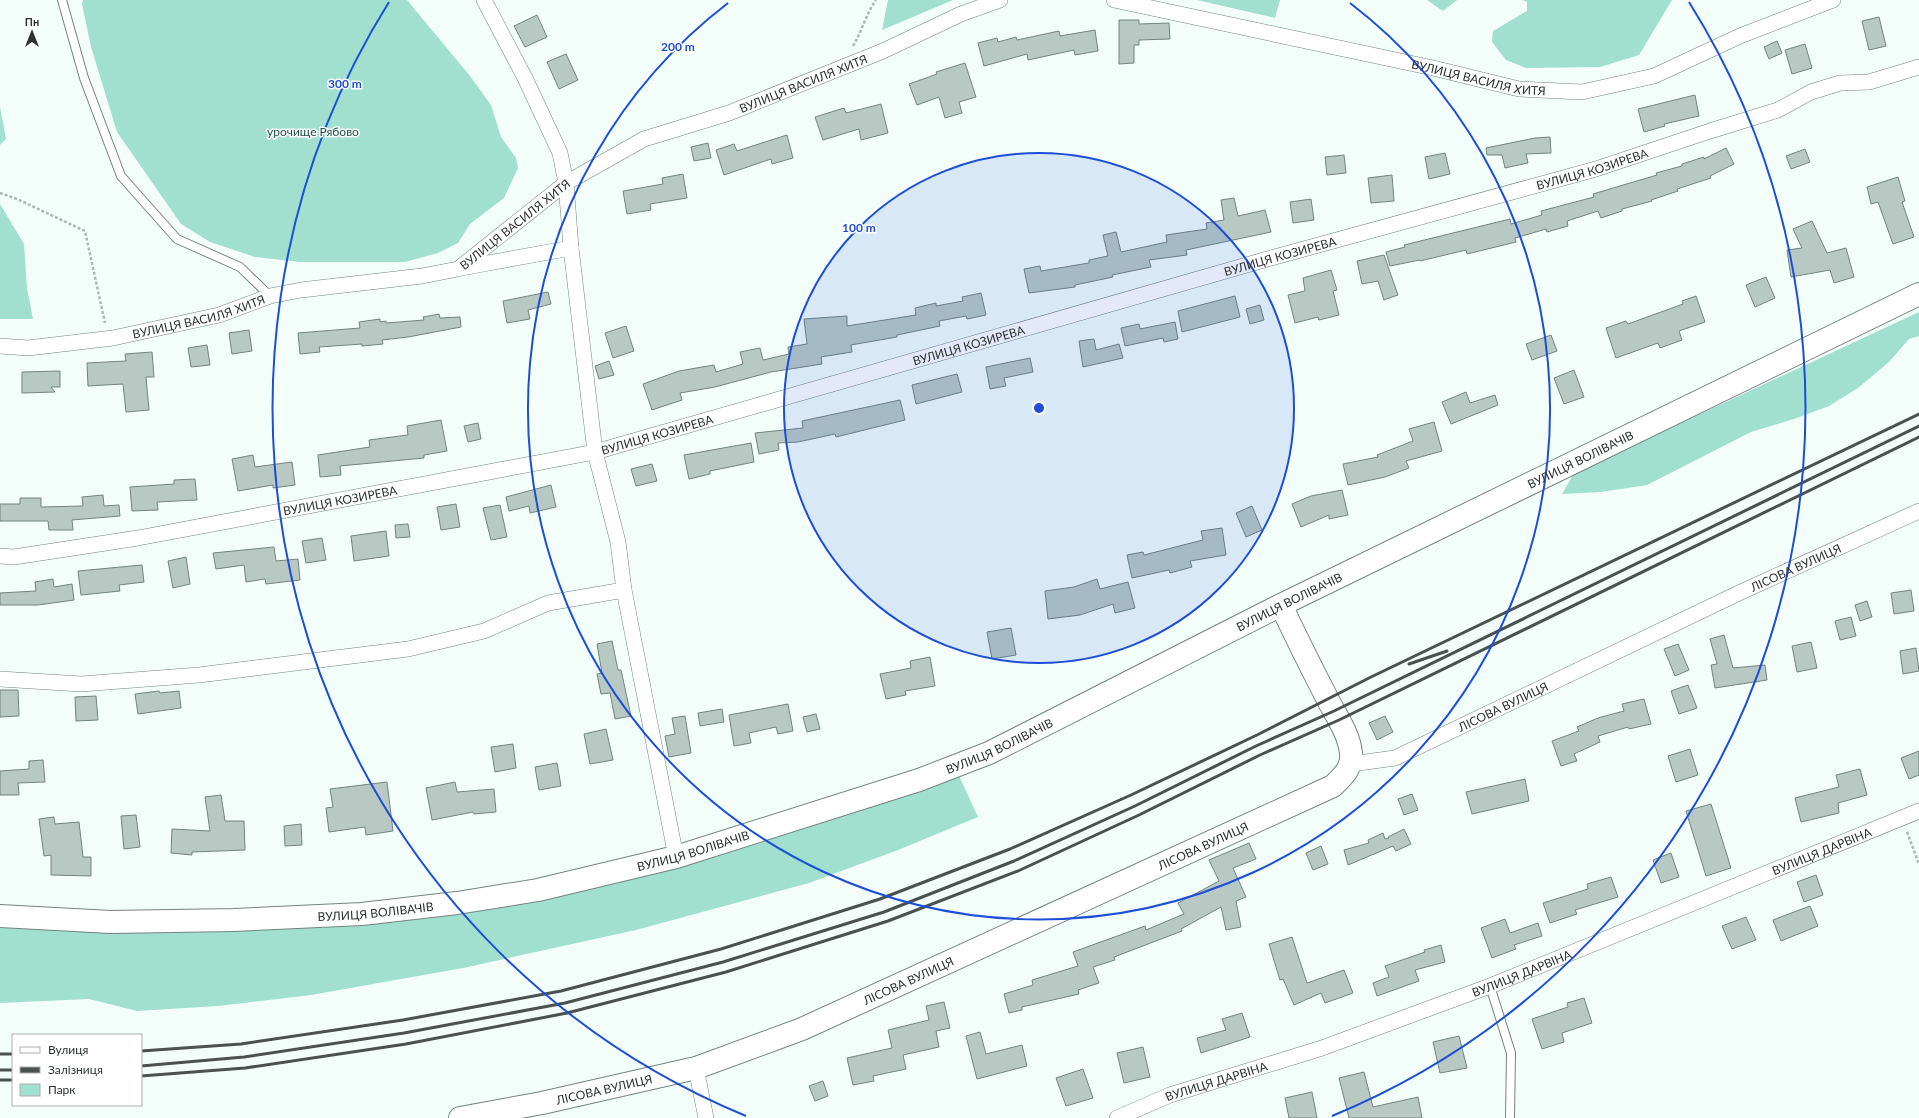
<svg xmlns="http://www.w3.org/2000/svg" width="1919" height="1118" font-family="Lato,sans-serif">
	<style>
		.green { fill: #a1e0cf }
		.building { fill: #b8c9c4; stroke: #73837f }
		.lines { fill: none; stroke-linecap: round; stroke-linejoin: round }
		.lane-casing { stroke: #73847f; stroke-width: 10 }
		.street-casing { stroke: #73847f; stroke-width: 16 }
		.secondary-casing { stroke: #73847f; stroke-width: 24 }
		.path { stroke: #adb7b4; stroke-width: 2.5; stroke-dasharray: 3 2; stroke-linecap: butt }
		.lane { stroke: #fff; stroke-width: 8 }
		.street { stroke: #fff; stroke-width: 15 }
		.secondary { stroke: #fff; stroke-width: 22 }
		.rail { stroke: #4a514f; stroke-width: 3 }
		.ring { fill: none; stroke: #1d4ed8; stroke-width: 2 }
		.labels { text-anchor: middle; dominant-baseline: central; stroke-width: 3; stroke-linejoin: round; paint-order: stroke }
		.street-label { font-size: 12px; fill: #2c3331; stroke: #fff }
		.park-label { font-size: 12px; fill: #1d4e44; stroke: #fff }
		.centre { fill: #1d4ed8; stroke: #fff; stroke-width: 2 }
		.ring-label { font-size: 12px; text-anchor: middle; font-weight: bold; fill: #1d4ed8; stroke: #fff; stroke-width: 3; stroke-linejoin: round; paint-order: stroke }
	</style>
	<rect width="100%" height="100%" fill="#f3fefb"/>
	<g class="green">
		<polygon points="83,0 407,0 470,76 491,105 501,137 516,158 518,168 504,198 470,224 458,243 438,253 405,262 300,262 255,257 210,242 181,224 117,132 91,47 82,4"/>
		<polygon points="888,0 953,0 882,30"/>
		<polygon points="1197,0 1280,0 1275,18"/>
		<polygon points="1427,0 1457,0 1443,11"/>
		<polygon points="1522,0 1672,0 1639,55 1600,67 1526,68 1506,60 1492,42 1493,31 1527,11 1527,2"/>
		<polygon points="0,107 6,139 0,145"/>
		<polygon points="0,204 24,244 27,288 33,319 0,319"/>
		<polygon points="1919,312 1919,336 1909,339 1889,362 1858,388 1829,406 1794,419 1751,432 1647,485 1601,492 1562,494 1574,473"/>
		<polygon points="957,771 978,817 898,850 809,883 636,930 463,968 311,995 218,1006 137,1011 89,999 0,1003 0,927 510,899"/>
	</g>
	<g class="building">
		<polygon points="537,15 547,37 525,47 514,26"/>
		<polygon points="1879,17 1886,46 1869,50 1862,21"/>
		<polygon points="1119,20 1139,20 1139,24 1169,23 1170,39 1139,40 1139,45 1134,45 1134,63 1119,64"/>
		<polygon points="1095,30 1098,51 1075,55 1074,50 1028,60 1027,54 984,66 978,43 997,38 998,42 1016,37 1017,40 1059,31 1060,36"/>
		<polygon points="1777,41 1782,53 1769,59 1764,47"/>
		<polygon points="1805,44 1812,68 1792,74 1785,50"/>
		<polygon points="566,54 578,80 559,89 547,62"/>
		<polygon points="965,63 976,97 959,102 962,113 945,118 939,97 917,105 909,84 937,74 936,72"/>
		<polygon points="1695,95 1699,116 1664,124 1665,126 1644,132 1638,109"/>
		<polygon points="881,104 888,133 861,140 859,129 823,140 815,117 844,108 846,113"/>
		<polygon points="787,135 793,158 772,164 771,159 724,175 716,150 734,144 737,151"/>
		<polygon points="1550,137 1551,153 1526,154 1528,163 1505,168 1502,155 1487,155 1486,148 1535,138"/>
		<polygon points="708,143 711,158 694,161 691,147"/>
		<polygon points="1726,148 1734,164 1710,176 1711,178 1677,189 1678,191 1651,200 1652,201 1622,209 1622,211 1601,218 1598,211 1567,221 1568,226 1547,232 1546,229 1515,238 1516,242 1467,254 1466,250 1420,261 1420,260 1390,266 1386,252 1405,247 1404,245 1510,219 1511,224 1542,215 1541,211 1594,197 1593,194 1657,175 1656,173 1682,166 1682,164 1704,157 1704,159"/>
		<polygon points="1805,149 1810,162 1791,169 1786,156"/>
		<polygon points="1445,153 1450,174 1429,179 1425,157"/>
		<polygon points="1344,155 1346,173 1327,175 1325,157"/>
		<polygon points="683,174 687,198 650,204 651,210 627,214 623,191 663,184 662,178"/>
		<polygon points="1392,175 1394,201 1371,203 1368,178"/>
		<polygon points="1898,177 1905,201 1902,202 1914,237 1893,244 1878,202 1871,204 1867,187"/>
		<polygon points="1234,198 1238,216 1265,210 1271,232 1186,250 1187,255 1149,260 1151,267 1112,275 1113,277 1075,285 1075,287 1029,293 1024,269 1040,266 1041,271 1089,263 1089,260 1108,256 1103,235 1116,232 1121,252 1167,242 1166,235 1207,229 1206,223 1224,220 1221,200"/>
		<polygon points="1311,199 1314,220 1293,223 1290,202"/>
		<polygon points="1812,221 1827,253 1846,248 1854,277 1834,283 1830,270 1791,277 1787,250 1802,248 1793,229"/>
		<polygon points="1384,255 1398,295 1384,300 1378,281 1362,284 1357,261"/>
		<polygon points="1331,270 1337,290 1333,291 1339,315 1319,320 1318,317 1295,323 1288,295 1305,291 1303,278"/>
		<polygon points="1766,277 1775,298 1755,307 1746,285"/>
		<polygon points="548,292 551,304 528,310 530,319 507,323 503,301"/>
		<polygon points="981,293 986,315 967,319 966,316 939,321 940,326 897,335 897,337 851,345 852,352 821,357 822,364 771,372 715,387 680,393 682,400 652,410 643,384 679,371 714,365 716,372 743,364 740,352 760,348 763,360 789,354 788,347 807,344 804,319 847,316 847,326 916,315 915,308 936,303 936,306 963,301 962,297"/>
		<polygon points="1235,296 1240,317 1182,332 1178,311"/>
		<polygon points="1696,296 1705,322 1679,331 1682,340 1660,348 1658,343 1616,358 1606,328 1626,321 1628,324 1683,304 1682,301"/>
		<polygon points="1260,305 1264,320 1250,324 1246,309"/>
		<polygon points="439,314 440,318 460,317 461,327 408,337 382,340 383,344 362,346 362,344 319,347 320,352 300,354 298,333 360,328 359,322 380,319 380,322 386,321 386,323 424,320 423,317"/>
		<polygon points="1175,322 1178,339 1164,342 1163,338 1125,346 1121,328 1139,324 1140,329"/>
		<polygon points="626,326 634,351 613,358 605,333"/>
		<polygon points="249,330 252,351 232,354 229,333"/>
		<polygon points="1551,335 1557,351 1532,360 1526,344"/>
		<polygon points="1094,339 1096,350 1119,344 1123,358 1083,367 1079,341"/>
		<polygon points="207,345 210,365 191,367 188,348"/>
		<polygon points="152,352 154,377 146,377 149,410 126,412 123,384 88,386 87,363 126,361 125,354"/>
		<polygon points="1030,358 1033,372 1004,378 1006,386 990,389 986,367"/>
		<polygon points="609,361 614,375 599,379 595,366"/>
		<polygon points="1574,370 1584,397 1564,404 1554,378"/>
		<polygon points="60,371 60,387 51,387 55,392 22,393 22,372"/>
		<polygon points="957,374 962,392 916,404 912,385"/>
		<polygon points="1466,392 1470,403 1495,395 1498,405 1451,424 1442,402"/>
		<polygon points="900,400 905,420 836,437 835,434 798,442 778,443 779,450 759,454 755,433 803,428 802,421"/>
		<polygon points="441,420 447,451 424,455 424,458 340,466 341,475 320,477 318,455 370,447 369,440 408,435 407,426"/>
		<polygon points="1434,422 1442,451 1406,461 1409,468 1385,477 1348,485 1343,464 1378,457 1377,455 1413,441 1409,429"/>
		<polygon points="478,423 481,439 468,442 464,426"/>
		<polygon points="751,443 754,462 710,471 710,474 689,479 684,455"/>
		<polygon points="253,455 255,467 292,462 295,485 273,488 273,485 238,491 232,459"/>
		<polygon points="652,464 657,481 636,486 631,469"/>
		<polygon points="195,479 197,500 157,502 158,510 132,511 130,487 174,484 174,480"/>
		<polygon points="551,485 556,507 530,513 529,506 509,511 506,497"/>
		<polygon points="1342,490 1348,515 1329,519 1329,515 1301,527 1292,504 1311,496"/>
		<polygon points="103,495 104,506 119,505 120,516 72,520 73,530 49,530 48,521 0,521 0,504 20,504 20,498 41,498 41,507 83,506 82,497"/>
		<polygon points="456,504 460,527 441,530 437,507"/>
		<polygon points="500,505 507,537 491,540 483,508"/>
		<polygon points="1252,506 1262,530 1246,537 1236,513"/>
		<polygon points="408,524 410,537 396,538 395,525"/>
		<polygon points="1222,528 1226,555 1190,561 1192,567 1170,573 1169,570 1132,578 1127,555 1143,552 1144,555 1203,540 1201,531"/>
		<polygon points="386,531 389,556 354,561 351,536"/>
		<polygon points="322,538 326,560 306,563 302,541"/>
		<polygon points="274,547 276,561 298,559 300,580 266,584 265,579 246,582 244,565 216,569 213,553"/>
		<polygon points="186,557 190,584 173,588 168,561"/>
		<polygon points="142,565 144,582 119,585 120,591 81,595 78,571"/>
		<polygon points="53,579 54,587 72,584 74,600 38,605 0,605 0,593 36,591 35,582"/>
		<polygon points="1097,579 1100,589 1128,582 1135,608 1115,613 1113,604 1080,615 1048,619 1045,591 1074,587"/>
		<polygon points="1911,590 1914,611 1894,614 1891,593"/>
		<polygon points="1867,601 1872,617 1860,621 1855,605"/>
		<polygon points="1851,617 1856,636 1840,640 1835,621"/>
		<polygon points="1011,628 1016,655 992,659 987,632"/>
		<polygon points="1724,635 1733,668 1765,665 1767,680 1715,688 1711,665 1717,664 1710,639"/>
		<polygon points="612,641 618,670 621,670 631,716 615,719 610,693 601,694 597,674 602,673 597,644"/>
		<polygon points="1811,642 1817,668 1797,672 1792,646"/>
		<polygon points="1678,644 1689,670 1675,676 1664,649"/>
		<polygon points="1916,648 1919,671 1903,674 1900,651"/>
		<polygon points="930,657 935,686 905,691 906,695 886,699 880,674 911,668 910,661"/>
		<polygon points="1688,685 1697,708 1679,714 1671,691"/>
		<polygon points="0,690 18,690 19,716 0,717"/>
		<polygon points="159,691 160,693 179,691 181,708 138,714 135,694"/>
		<polygon points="96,696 98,720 76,721 75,697"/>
		<polygon points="1644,699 1651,724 1629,729 1628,727 1598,736 1600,742 1574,754 1577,761 1561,766 1552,741 1579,731 1577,727 1598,718 1624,711 1622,704"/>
		<polygon points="788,704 793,731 778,734 776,727 749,733 751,743 734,746 729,715"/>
		<polygon points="722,709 724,722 700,726 698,713"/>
		<polygon points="816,714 820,729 807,732 803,717"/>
		<polygon points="685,716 691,753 669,757 665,736 675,734 672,718"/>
		<polygon points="1385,716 1393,732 1377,740 1369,723"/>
		<polygon points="606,729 613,760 590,764 584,734"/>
		<polygon points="513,744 516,768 495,772 491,747"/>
		<polygon points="1690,749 1698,775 1676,782 1668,756"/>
		<polygon points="1919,751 1919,775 1909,779 1901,758"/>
		<polygon points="43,760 45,782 18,783 19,795 0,795 0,771 29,769 29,761"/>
		<polygon points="557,763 561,786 539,790 535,767"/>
		<polygon points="1860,769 1867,795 1838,803 1839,813 1801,822 1795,798 1839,787 1836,775"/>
		<polygon points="1525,779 1529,801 1472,814 1466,792"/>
		<polygon points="387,782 393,831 366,835 365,827 329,832 326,808 333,807 330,789"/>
		<polygon points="455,782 457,792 494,789 496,812 474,814 473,812 432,820 426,788"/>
		<polygon points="1412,794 1418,810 1404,815 1398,799"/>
		<polygon points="221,795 225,821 244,821 245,850 192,852 192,855 171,853 172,829 210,831 205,797"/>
		<polygon points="1711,804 1731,868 1706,876 1686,811"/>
		<polygon points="136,815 140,847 124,849 121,816"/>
		<polygon points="54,817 55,824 79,822 83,857 91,857 91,876 51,875 51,855 44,856 39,819"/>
		<polygon points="301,824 302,845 285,846 284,826"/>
		<polygon points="1404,829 1411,844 1396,851 1393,846 1348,865 1344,850 1369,843 1368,840 1383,833 1385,839 1389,838 1388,837"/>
		<polygon points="1249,843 1256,859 1233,868 1246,897 1236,901 1241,927 1226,930 1221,907 1181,929 1182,931 1114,957 1115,960 1093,967 1099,983 1078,990 1079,994 1022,1007 1022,1010 1009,1013 1004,994 1033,985 1032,980 1078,966 1073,952 1145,926 1146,930 1184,914 1178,903 1219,881 1209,860"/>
		<polygon points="1321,846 1328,864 1313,870 1306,853"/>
		<polygon points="1671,853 1679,877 1661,883 1653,860"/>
		<polygon points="1816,875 1823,895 1804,902 1797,882"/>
		<polygon points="1611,877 1618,897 1575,910 1577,914 1550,923 1543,903 1588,889 1587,884"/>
		<polygon points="1810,906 1818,926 1781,941 1773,920"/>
		<polygon points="1746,917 1756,940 1732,949 1722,926"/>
		<polygon points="1505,919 1510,933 1538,923 1542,936 1514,945 1516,949 1492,958 1481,928"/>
		<polygon points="1292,937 1307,983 1344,970 1353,993 1325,1003 1321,993 1294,1005 1283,979 1280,980 1269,944"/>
		<polygon points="1441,945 1445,962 1415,970 1419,981 1377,996 1373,983 1389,977 1385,966 1425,952 1424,950"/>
		<polygon points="1584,998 1592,1023 1562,1033 1564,1042 1542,1049 1532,1019 1568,1007 1567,1003"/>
		<polygon points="944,1002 950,1028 936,1031 939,1047 903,1055 906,1069 873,1076 874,1081 853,1085 847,1058 892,1048 888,1030 929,1020 926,1006"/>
		<polygon points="1242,1013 1250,1037 1201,1053 1197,1038 1226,1030 1222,1019"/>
		<polygon points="980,1032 986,1054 1022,1045 1027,1066 977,1079 966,1036"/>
		<polygon points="1459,1036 1467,1068 1440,1073 1433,1042"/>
		<polygon points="1143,1047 1150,1077 1124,1083 1117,1053"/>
		<polygon points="1083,1069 1093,1098 1066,1106 1056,1078"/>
		<polygon points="1364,1072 1373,1107 1418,1097 1422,1118 1349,1118 1339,1078"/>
		<polygon points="823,1081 828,1096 815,1101 809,1086"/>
		<polygon points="1312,1092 1317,1118 1289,1118 1285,1098"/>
	</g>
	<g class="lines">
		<defs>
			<g id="lane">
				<polyline points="62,0 84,78 121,176 177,239 240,267 270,296"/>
				<polyline points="1490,986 1511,1053 1510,1118"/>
			</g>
			<g id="street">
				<polyline points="484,0 525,78 560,153 566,183 571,248 595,452 618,542 624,590 676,857"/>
				<path id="s1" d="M1114 0 1433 68 1519 89 1582 92 1654 76 1740 36 1833 0"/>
				<polyline points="461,268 571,248"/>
				<path id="s2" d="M0 346 28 348 113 338 219 315 270 296 301 290 422 276 458 269 566 183 644 139 729 113 883 51 961 14 1000 0"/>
				<path id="s3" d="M0 556 14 557 138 538 595 452 1271 258 1596 169 1710 131 1778 110 1811 92 1840 83 1869 82 1919 67"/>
				<polyline points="0,679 81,684 199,675 408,649 484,631 548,603 624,590"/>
				<path id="s4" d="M1351 764 1395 758 1741 592 1919 511"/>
				<polyline points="696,1068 706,1118"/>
				<path id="s5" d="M1117 1118 1170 1095 1322 1048 1490 986 1919 811"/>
			</g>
			<g id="secondary">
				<path id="s6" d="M0 916 111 922 234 920 362 914 457 903 538 890 676 857 919 780 989 753 1281 605 1919 294"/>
				<path id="s7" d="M460 1118 542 1103 696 1068 802 1029 1333 786C1342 777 1353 768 1351 753 1349 734 1337 717 1328 700 1312 669 1296 637 1281 605"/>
			</g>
		</defs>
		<use href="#lane" class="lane-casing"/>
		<use href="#street" class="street-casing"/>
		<use href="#secondary" class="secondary-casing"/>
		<g class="path">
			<path d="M853 46C862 31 866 14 876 0"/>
			<polyline points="0,193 17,199 85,231 105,323"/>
			<polyline points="1907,832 1919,864"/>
		</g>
		<use href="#lane" class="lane"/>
		<use href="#street" class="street"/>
		<use href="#secondary" class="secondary"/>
		<g class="rail">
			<polyline points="1409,664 1447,651"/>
			<polyline points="141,1051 241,1044 403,1020 561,991 721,949 880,899 1010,849 1131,795 1257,735 1371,677 1919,414"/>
			<polyline points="0,1054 13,1054"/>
			<polyline points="141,1066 244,1057 404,1033 565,1003 723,962 884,912 1014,861 1135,806 1256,746 1334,711 1919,426"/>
			<polyline points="0,1070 13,1070"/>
			<polyline points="141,1076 245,1068 406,1044 567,1013 726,972 888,921 1018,871 1139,815 1260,755 1339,720 1919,437"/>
			<polyline points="0,1080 13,1080"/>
		</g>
	</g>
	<circle cx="1039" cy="408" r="255" fill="#1d4ed8" fill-opacity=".12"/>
	<g class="ring">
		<circle cx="1039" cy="408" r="255"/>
		<path d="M1350 3A511 511 0 1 1 728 3"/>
		<path d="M746 1116A766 766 0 0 1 389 2M1689 2A766 766 0 0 1 1332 1116"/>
	</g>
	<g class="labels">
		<g class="street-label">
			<text stroke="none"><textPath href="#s1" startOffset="373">ВУЛИЦЯ ВАСИЛЯ ХИТЯ</textPath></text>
			<text stroke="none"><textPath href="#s2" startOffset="863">ВУЛИЦЯ ВАСИЛЯ ХИТЯ</textPath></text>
			<text stroke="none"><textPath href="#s3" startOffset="1641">ВУЛИЦЯ КОЗИРЕВА</textPath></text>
			<text stroke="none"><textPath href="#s2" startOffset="539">ВУЛИЦЯ ВАСИЛЯ ХИТЯ</textPath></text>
			<text stroke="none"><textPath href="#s3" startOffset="1317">ВУЛИЦЯ КОЗИРЕВА</textPath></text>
			<text stroke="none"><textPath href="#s2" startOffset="202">ВУЛИЦЯ ВАСИЛЯ ХИТЯ</textPath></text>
			<text stroke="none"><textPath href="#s3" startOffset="993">ВУЛИЦЯ КОЗИРЕВА</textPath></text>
			<text stroke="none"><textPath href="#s3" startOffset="669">ВУЛИЦЯ КОЗИРЕВА</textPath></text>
			<text stroke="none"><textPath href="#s6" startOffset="1672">ВУЛИЦЯ ВОЛІВАЧІВ</textPath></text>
			<text stroke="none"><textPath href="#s3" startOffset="345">ВУЛИЦЯ КОЗИРЕВА</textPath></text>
			<text stroke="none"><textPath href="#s4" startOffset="488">ЛІСОВА ВУЛИЦЯ</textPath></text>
			<text stroke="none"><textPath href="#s6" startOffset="1348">ВУЛИЦЯ ВОЛІВАЧІВ</textPath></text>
			<text stroke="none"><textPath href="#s4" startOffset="164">ЛІСОВА ВУЛИЦЯ</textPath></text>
			<text stroke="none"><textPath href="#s6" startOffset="1024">ВУЛИЦЯ ВОЛІВАЧІВ</textPath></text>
			<text stroke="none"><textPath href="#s7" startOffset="795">ЛІСОВА ВУЛИЦЯ</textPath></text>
			<text stroke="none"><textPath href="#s6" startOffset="700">ВУЛИЦЯ ВОЛІВАЧІВ</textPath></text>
			<text stroke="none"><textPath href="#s5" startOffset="754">ВУЛИЦЯ ДАРВІНА</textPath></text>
			<text stroke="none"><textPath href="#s6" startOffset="376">ВУЛИЦЯ ВОЛІВАЧІВ</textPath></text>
			<text stroke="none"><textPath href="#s5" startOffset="430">ВУЛИЦЯ ДАРВІНА</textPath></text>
			<text stroke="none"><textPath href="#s7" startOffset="471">ЛІСОВА ВУЛИЦЯ</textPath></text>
			<text stroke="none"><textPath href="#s5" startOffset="106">ВУЛИЦЯ ДАРВІНА</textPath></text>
			<text stroke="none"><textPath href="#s7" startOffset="147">ЛІСОВА ВУЛИЦЯ</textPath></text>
		</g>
		<g class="park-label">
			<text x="313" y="131">урочище Рябово</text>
		</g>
	</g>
	<circle cx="1039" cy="408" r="6" class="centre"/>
	<g class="ring-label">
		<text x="678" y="51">200 m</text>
		<text x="345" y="88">300 m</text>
		<text x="859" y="232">100 m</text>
	</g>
	<rect x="12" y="1034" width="130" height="72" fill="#ffffff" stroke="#abadad"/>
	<rect x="20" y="1047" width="20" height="6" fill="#ffffff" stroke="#abadad"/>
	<text x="48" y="1054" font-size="12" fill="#2c3331">Вулиця</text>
	<rect x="20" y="1067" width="20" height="6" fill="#4a514f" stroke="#abadad"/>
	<text x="48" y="1074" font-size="12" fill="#2c3331">Залізниця</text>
	<rect x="20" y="1084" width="20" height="12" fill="#a1e0cf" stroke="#abadad"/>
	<text x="48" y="1094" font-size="12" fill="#2c3331">Парк</text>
	<g transform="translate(32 32)" stroke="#ffffff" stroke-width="3" paint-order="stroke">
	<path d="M0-3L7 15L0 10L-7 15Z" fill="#2c3331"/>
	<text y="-6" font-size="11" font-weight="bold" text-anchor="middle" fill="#2c3331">Пн</text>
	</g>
</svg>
